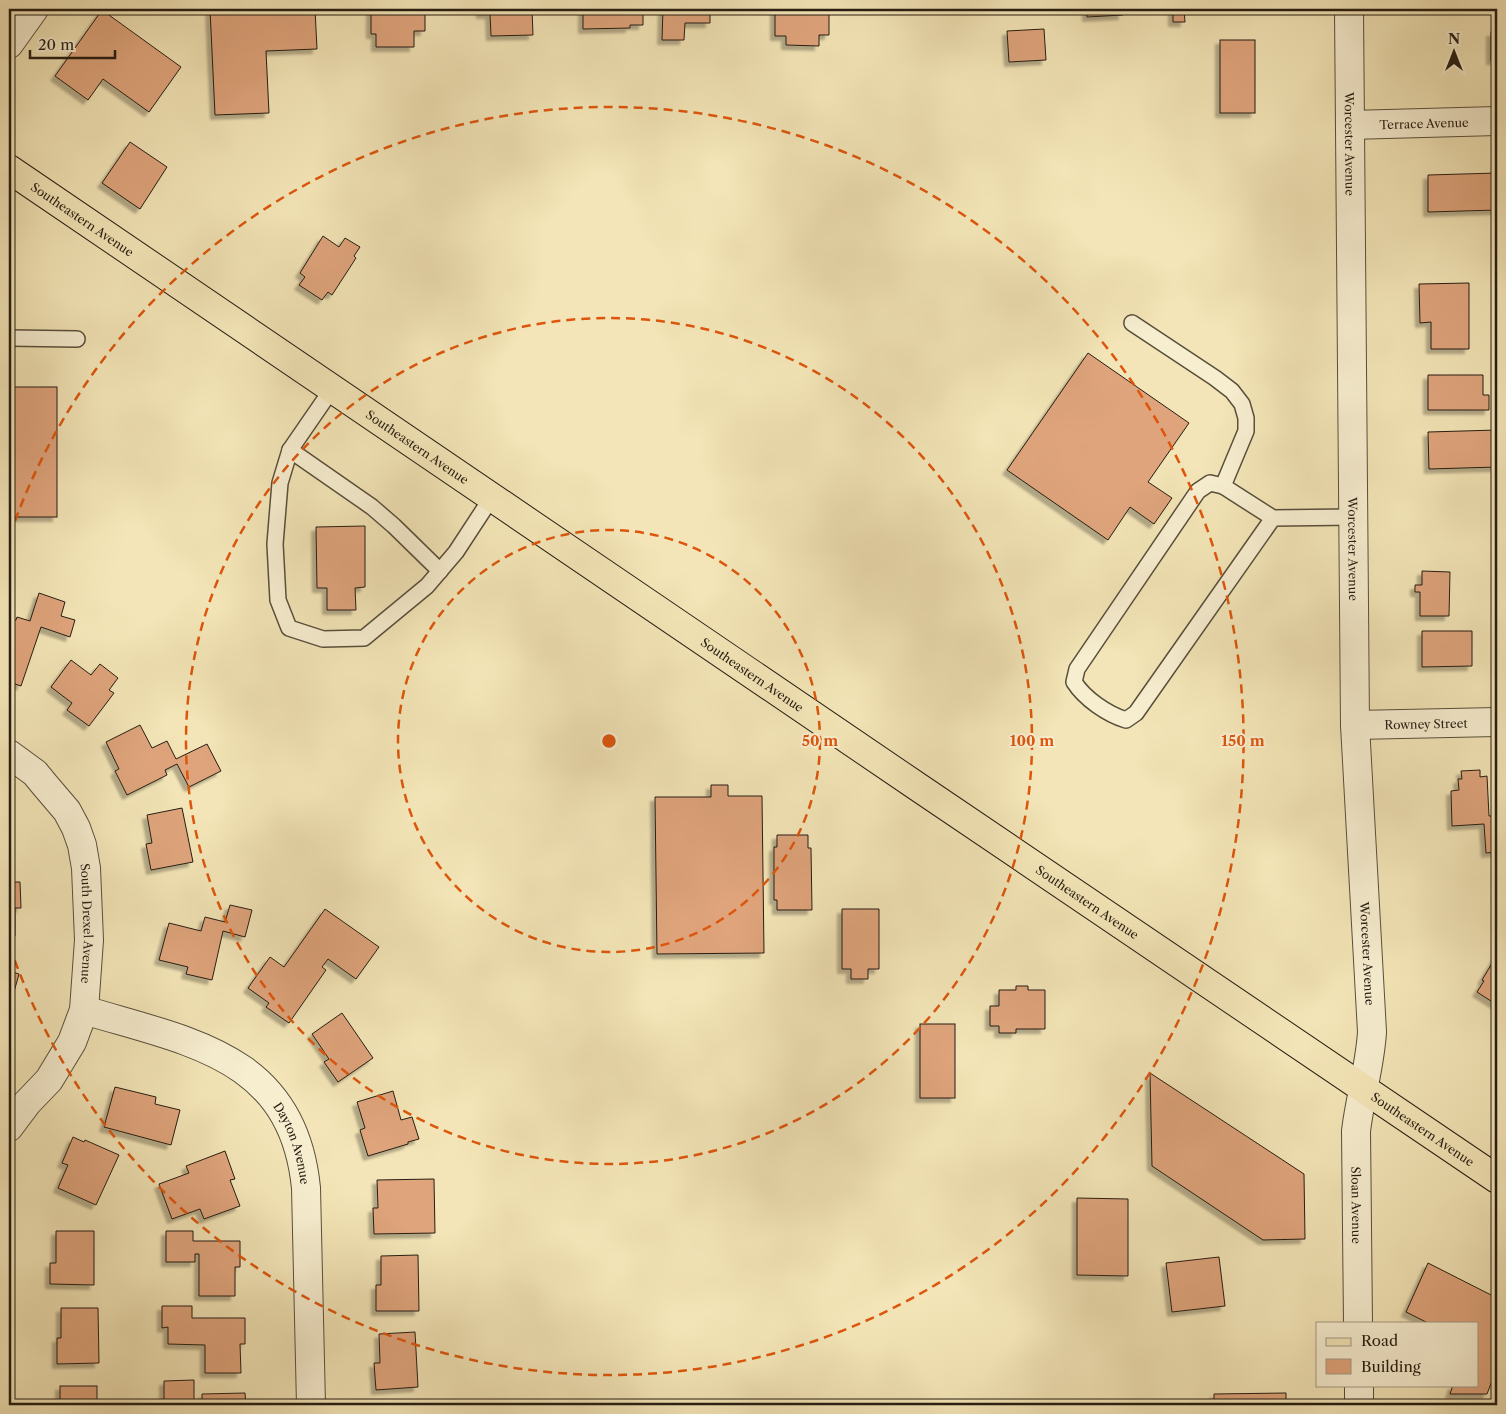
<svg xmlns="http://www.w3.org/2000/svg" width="1506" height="1414" font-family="'Libre Caslon Text',serif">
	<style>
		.building { fill: #dfa47b; stroke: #251d12; filter: url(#shadow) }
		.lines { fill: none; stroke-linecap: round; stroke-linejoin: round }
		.lane-casing { stroke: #584f3b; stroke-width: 18 }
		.street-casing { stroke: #584f3b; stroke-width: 30 }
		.primary-casing { stroke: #251d12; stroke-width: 30 }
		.lane { stroke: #f7eed0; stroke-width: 15 }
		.street { stroke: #f7eed0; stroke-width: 28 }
		.primary { stroke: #f3e5b7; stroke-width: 28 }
		.ring { fill: none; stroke: #de560c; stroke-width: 2.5; stroke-dasharray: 9 6 }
		.labels { text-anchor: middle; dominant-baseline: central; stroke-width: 4; stroke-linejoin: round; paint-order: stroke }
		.street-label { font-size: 12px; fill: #251d12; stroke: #f7eed0 }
		.centre { fill: #de560c; stroke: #f7eed0; stroke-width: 2.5 }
		.ring-label { font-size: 15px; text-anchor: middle; font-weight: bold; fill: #de560c; stroke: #f7eed0; stroke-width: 4; stroke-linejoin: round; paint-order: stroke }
	</style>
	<defs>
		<filter id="shadow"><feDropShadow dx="-4.5" dy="4.5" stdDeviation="1" flood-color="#0004"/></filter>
	</defs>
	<rect width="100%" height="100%" fill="#f3e5b7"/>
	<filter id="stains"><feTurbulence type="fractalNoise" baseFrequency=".004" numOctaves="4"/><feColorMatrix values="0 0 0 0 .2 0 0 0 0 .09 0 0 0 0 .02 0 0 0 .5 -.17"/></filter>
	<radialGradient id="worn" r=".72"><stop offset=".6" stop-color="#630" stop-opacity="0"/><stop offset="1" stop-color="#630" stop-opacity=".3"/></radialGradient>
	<g class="building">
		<polygon points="210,9 315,9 317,49 266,51 269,113 215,115"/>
		<polygon points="371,9 414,9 414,11 425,11 425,31 414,31 414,47 376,47 376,34 371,34"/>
		<polygon points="481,9 532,9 533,35 491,36 490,14 481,14"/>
		<polygon points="583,9 643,9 643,25 630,25 630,28 583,29"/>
		<polygon points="663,9 710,9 710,23 685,23 684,40 662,40"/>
		<polygon points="775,9 829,9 829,35 819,35 819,46 786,45 786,36 775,36"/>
		<polygon points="1087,9 1122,9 1123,15 1087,17"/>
		<polygon points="1173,9 1184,9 1185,22 1173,22"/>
		<polygon points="102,10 181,67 149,112 103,79 88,100 55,76"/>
		<polygon points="1044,29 1046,60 1009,62 1007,31"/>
		<rect x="1491" y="32" width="6" height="28"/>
		<rect x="1220" y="40" width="35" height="73"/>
		<polygon points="130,142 167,167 140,209 102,183"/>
		<polygon points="1497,173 1497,210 1428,212 1428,175"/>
		<polygon points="323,236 339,247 345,238 360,247 354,256 356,258 332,295 328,292 322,300 299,285 305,277 300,273"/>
		<polygon points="1469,283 1469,349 1431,349 1431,322 1420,323 1419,284"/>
		<polygon points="1088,353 1189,423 1148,482 1172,498 1154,524 1130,507 1108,540 1007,470"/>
		<polygon points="1428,375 1483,375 1483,395 1489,395 1489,410 1428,410"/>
		<rect x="9" y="387" width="48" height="130"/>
		<polygon points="1497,430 1497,467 1429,469 1428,432"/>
		<polygon points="365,526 365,587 355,588 356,610 327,610 327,588 317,588 316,527"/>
		<polygon points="1422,571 1450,572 1449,616 1420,616 1420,592 1415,592 1415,585 1422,585"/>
		<polygon points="39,593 65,602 61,616 75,620 70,637 41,627 21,686 9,682 9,618 16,620 17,617 30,621"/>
		<polygon points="1422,631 1472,631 1472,666 1422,667"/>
		<polygon points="71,660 91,675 100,664 118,678 109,690 114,693 89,726 67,710 72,703 51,687"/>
		<polygon points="140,725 152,748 167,741 176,759 207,744 221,771 189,787 177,764 165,770 167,775 127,795 115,771 119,769 106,742"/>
		<polygon points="1480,770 1480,777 1487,776 1489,816 1497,816 1497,852 1486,853 1484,824 1452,826 1451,791 1459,790 1458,779 1462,779 1461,771"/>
		<polygon points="711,785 728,785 728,796 762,796 764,953 657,954 655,797 711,797"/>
		<polygon points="182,808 193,862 151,870 146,844 152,843 147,815"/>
		<polygon points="777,835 808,835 808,848 811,848 812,910 777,910 777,900 774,900 774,847 777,847"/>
		<polygon points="9,882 20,882 21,908 15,908 15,936 9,937"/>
		<polygon points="230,905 252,910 245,937 223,931 212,980 186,974 188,967 159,960 169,923 201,931 205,917 225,922"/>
		<polygon points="325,909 379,947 356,979 328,959 322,967 326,970 289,1023 266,1007 269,1003 248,988 270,957 284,967"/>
		<polygon points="842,909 879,909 879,969 868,969 868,979 851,979 851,969 842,969"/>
		<polygon points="1497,955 1497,1005 1477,992 1484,981 1482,980"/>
		<polygon points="9,971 19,974 12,999 9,998"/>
		<polygon points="1016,986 1028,986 1028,990 1045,990 1045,1029 1016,1029 1016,1033 999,1033 999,1026 990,1026 990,1006 999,1006 999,990 1016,990"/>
		<polygon points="342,1013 373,1058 338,1082 324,1062 329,1059 312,1034"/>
		<rect x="920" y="1024" width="35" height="74"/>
		<polygon points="1150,1073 1304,1174 1305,1239 1263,1240 1152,1166"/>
		<polygon points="115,1087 156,1097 155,1104 180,1110 171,1145 104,1127"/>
		<polygon points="393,1091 401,1120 412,1117 419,1139 408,1142 408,1144 368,1156 360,1130 365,1128 357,1102"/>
		<polygon points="73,1137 84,1142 85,1140 119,1155 96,1205 58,1188 68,1165 62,1163"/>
		<polygon points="225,1151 235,1179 230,1180 240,1206 204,1219 200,1209 172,1219 159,1184 189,1173 186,1166"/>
		<polygon points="434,1179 435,1233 374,1234 373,1208 378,1208 377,1180"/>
		<polygon points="1077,1198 1128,1199 1128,1276 1077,1275"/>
		<polygon points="56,1231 94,1231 94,1285 50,1284 50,1263 56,1263"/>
		<polygon points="166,1231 193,1231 193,1241 240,1241 240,1267 235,1267 235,1296 199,1296 199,1254 195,1254 195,1262 166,1262"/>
		<polygon points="418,1255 419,1311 376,1311 376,1285 381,1285 381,1256"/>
		<polygon points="1219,1257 1225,1306 1172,1312 1166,1263"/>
		<polygon points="1428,1263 1497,1298 1497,1368 1487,1394 1450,1394 1453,1385 1477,1385 1477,1323 1428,1323 1406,1312"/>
		<polygon points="162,1306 192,1306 192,1318 245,1318 245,1344 240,1344 241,1373 205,1373 205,1345 168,1344 168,1327 162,1328"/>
		<polygon points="61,1308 98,1308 99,1363 57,1364 57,1338 61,1338"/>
		<polygon points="415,1332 418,1387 376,1390 374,1363 380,1363 379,1334"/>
		<polygon points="194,1380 194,1400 202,1400 202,1394 245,1393 246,1405 189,1405 189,1401 164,1401 164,1381"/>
		<rect x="60" y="1386" width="37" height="19"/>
		<polygon points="1286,1393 1286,1405 1214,1405 1214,1394"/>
	</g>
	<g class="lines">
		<defs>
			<g id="lane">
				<polyline points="1132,323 1215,378 1232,391 1242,404 1246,418 1246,431 1223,486"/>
				<polyline points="9,338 77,339"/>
				<polyline points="332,389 290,450 280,483 275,544 278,600 289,628 323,639 364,638 427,586 456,552 492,497"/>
				<polyline points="290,450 372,507 394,526 440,571"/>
				<path d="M1273 518 1223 486 1210 483 1198 491 1077 669 1074 682C1085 699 1107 714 1126 720L1136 713 1273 518 1353 517"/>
			</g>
			<g id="street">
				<path id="s1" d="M1349 9 1355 725 1372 1032C1370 1066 1360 1097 1356 1131L1358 1323"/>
				<polyline points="9,44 34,9"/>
				<path id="s2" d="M1350 125 1497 121"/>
				<path id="s3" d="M1355 725 1497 722"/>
				<path id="s4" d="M9 754 35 773 44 784 67 811 76 828 82 845 86 868 89 940 84 1010 72 1042 49 1080 27 1103 9 1127"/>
				<path id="s5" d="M84 1010C189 1042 293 1055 306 1188L311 1405"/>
				<polyline points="1359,1385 1359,1405"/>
			</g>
			<g id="primary">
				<path id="s6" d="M9 169 918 787 1497 1179"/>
			</g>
		</defs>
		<use href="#lane" class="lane-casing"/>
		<use href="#street" class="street-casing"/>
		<use href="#primary" class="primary-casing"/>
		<use href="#lane" class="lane"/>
		<use href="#street" class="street"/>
		<use href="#primary" class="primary"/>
	</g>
	<g class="ring">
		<circle cx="609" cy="741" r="211"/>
		<circle cx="609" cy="741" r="423"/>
		<path d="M10 535A634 634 0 1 1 10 947"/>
	</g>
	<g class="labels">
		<g class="street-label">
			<text stroke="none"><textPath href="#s2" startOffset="74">Terrace Avenue</textPath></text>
			<text stroke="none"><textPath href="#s1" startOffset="135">Worcester Avenue</textPath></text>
			<text stroke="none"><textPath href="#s6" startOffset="89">Southeastern Avenue</textPath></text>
			<text stroke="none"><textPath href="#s6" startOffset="494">Southeastern Avenue</textPath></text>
			<text stroke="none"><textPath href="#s1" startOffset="540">Worcester Avenue</textPath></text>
			<text stroke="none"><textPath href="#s6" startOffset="899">Southeastern Avenue</textPath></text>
			<text stroke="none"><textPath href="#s3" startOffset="71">Rowney Street</textPath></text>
			<text stroke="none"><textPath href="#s6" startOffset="1304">Southeastern Avenue</textPath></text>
			<text stroke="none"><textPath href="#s4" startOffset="198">South Drexel Avenue</textPath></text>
			<text stroke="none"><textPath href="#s1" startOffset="945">Worcester Avenue</textPath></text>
			<text stroke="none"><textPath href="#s6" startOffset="1709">Southeastern Avenue</textPath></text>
			<text stroke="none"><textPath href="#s5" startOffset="262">Dayton Avenue</textPath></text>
			<text stroke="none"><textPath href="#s1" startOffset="1198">Sloan Avenue</textPath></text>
		</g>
	</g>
	<circle cx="609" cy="741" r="8" class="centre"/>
	<g class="ring-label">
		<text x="820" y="746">50 m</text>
		<text x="1032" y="746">100 m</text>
		<text x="1243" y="746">150 m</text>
	</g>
	<rect width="1506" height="1414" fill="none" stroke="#f3e5b7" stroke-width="30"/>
	<rect x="10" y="10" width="1486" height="1394" fill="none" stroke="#251d12" stroke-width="2.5"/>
	<rect x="15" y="15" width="1476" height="1384" fill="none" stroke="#251d12"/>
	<rect x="1316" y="1322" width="162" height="65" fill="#f7eed0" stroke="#a39a84"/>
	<rect x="1326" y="1338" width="25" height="8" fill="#f3e5b7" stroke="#a39a84"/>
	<text x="1361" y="1346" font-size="15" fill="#251d12">Road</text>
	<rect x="1326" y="1359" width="25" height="15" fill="#dfa47b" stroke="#a39a84"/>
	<text x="1361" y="1372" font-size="15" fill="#251d12">Building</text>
	<g transform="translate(1454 52)" stroke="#f7eed0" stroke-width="4" paint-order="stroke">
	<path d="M0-4L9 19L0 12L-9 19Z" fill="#251d12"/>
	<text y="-8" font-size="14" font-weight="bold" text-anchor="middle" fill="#251d12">N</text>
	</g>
	<path d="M30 50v8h85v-8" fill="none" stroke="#251d12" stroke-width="2.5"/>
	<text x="38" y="50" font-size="15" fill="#251d12" stroke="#f7eed0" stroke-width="4" paint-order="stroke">20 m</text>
	<rect width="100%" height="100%" filter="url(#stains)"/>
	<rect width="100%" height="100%" fill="url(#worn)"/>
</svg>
